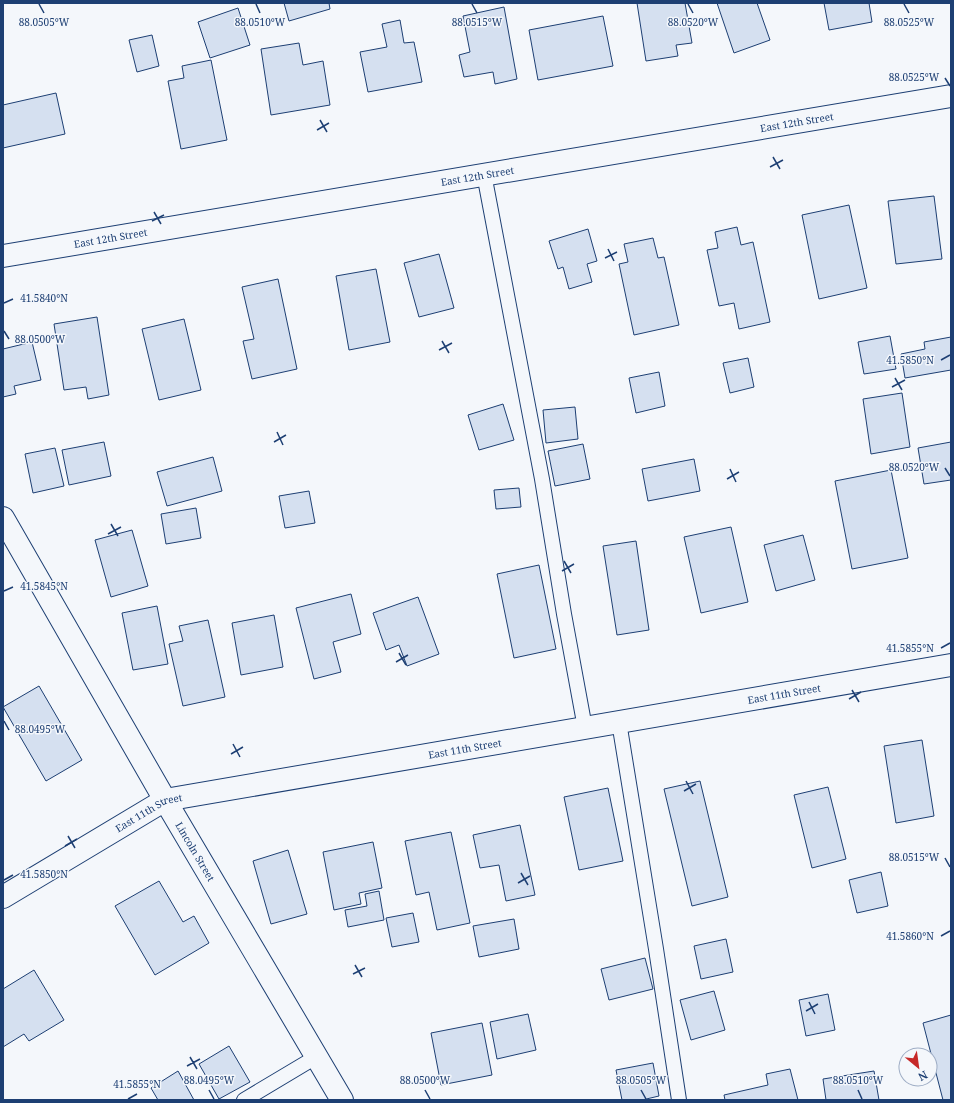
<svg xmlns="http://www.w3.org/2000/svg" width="954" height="1103" font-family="'Noto Serif',serif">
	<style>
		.building { fill: #d5e0f0; stroke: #1d3f73 }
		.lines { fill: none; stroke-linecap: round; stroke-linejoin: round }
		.lane-casing { stroke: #1d3f73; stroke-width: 16 }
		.street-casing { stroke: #1d3f73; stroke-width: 24 }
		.lane { stroke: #f4f7fb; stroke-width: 14 }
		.street { stroke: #f4f7fb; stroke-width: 22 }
		.ticks { fill: none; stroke: #1d3f73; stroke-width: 1.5 }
		.labels { text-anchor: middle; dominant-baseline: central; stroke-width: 3; stroke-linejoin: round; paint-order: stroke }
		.street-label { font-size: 10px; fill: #1d3f73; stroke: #f4f7fb }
		.ticks-label { font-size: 10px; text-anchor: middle; fill: #1d3f73; stroke: #f4f7fb; stroke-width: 3; stroke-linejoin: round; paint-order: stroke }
	</style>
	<rect width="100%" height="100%" fill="#f4f7fb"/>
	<g class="building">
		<polygon points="284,3 329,3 330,9 289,21"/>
		<polygon points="637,3 685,3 692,43 676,45 678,56 646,61"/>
		<polygon points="717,3 757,3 770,40 734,53"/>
		<polygon points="824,3 869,3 872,22 829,30"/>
		<polygon points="504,7 517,79 495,84 493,72 464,77 459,55 470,52 463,16"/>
		<polygon points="238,8 250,45 210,58 198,22"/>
		<polygon points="603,16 613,66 538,80 529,30"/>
		<polygon points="400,20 404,43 414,42 422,82 368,92 360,52 387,47 382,24"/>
		<polygon points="152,35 159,66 137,72 129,40"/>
		<polygon points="299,43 303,65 323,61 330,105 271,115 261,49"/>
		<polygon points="211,60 227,140 181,149 168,81 184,78 182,66"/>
		<polygon points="56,93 65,134 3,148 3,105"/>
		<polygon points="934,196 942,259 896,264 888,201"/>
		<polygon points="849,205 867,288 819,299 802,215"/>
		<polygon points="737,227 741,245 753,242 770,322 739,329 734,303 719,306 707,250 718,248 715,232"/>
		<polygon points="588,229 597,261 587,264 592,282 569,289 563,267 558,269 549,241"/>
		<polygon points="653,238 658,258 664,257 679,325 634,335 619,264 628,262 624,244"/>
		<polygon points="439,254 454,308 419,317 404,263"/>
		<polygon points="376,269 390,342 349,350 336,276"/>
		<polygon points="278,279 297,369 252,379 243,341 254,339 242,287"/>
		<polygon points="97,317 109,395 88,399 86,387 64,390 54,324"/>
		<polygon points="184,319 201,390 159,400 142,329"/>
		<polygon points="890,336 896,369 864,374 858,342"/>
		<polygon points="951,337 951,370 905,378 901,354 925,349 924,342"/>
		<polygon points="32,342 41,380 14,386 16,394 3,397 3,349"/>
		<polygon points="748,358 754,387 730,393 723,363"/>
		<polygon points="659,372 665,406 636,413 629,378"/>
		<polygon points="902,393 910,447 871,454 863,399"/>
		<polygon points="503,404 514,440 479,450 468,415"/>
		<polygon points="575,407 578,439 546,443 543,410"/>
		<polygon points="104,442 111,476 69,485 62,450"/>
		<polygon points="951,442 951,480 924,484 918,448"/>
		<polygon points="583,444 590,479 555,486 548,451"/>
		<polygon points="55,448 64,486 33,493 25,454"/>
		<polygon points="213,457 222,491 167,506 157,472"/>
		<polygon points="694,459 700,491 648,501 642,469"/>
		<polygon points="891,470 908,558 852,569 835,481"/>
		<polygon points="519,488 521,507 496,509 494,490"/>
		<polygon points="309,491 315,523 285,528 279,496"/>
		<polygon points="196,508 201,538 166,544 161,514"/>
		<polygon points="731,527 748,602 701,613 684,537"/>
		<polygon points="132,530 148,586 111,597 95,540"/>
		<polygon points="803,535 815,580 776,591 764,545"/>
		<polygon points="636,541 649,630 617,635 603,546"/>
		<polygon points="539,565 556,649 514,658 497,574"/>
		<polygon points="351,594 361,634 333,642 341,672 314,679 296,608"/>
		<polygon points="418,597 439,654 407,666 399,645 386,650 373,613"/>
		<polygon points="157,606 168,664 133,670 122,613"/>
		<polygon points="274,615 283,667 241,675 232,623"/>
		<polygon points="208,620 225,697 183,706 169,644 183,641 179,626"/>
		<polygon points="39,686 82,760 46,781 3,707"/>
		<polygon points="922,740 934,816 896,823 884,746"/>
		<polygon points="700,781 728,897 692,906 664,789"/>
		<polygon points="828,787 846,859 812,868 794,795"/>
		<polygon points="608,788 623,861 579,870 564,797"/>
		<polygon points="520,825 535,895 506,901 499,865 480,868 473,835"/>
		<polygon points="451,832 470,923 437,930 429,892 416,895 405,841"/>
		<polygon points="373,842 382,888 359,893 361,904 334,910 323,852"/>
		<polygon points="288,850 307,914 271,924 253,861"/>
		<polygon points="881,872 888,906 857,913 849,880"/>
		<polygon points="159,881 183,922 194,916 209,943 155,975 115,906"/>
		<polygon points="379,891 384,920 348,927 345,910 367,906 365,894"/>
		<polygon points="413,913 419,942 392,947 386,918"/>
		<polygon points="514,919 519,949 479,957 473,926"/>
		<polygon points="726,939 733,972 701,979 694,946"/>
		<polygon points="645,958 653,989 609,1000 601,969"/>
		<polygon points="34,970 64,1020 29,1041 24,1034 3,1047 3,989"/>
		<polygon points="714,991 725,1030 691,1040 680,1000"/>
		<polygon points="828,994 835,1030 806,1036 799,1000"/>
		<polygon points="528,1014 536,1050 497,1059 490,1022"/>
		<polygon points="951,1015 951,1100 943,1100 923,1023"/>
		<polygon points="482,1023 492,1075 441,1085 431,1033"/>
		<polygon points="229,1046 250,1082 219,1099 199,1064"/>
		<polygon points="653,1063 659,1096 642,1100 622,1100 616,1070"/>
		<polygon points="790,1069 798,1100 725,1100 724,1095 768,1085 766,1074"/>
		<polygon points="178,1071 194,1100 158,1100 151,1088"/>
		<polygon points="874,1071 879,1100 826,1100 823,1079"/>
	</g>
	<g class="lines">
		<defs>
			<g id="lane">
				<polyline points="484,174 542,479 564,614 585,728"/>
				<polyline points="619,722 656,949 679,1100"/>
				<polyline points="244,1100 316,1057"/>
			</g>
			<g id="street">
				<path id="s1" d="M3 256 951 96"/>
				<path id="s2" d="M3 518 165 800 342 1100"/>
				<path id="s3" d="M3 897 165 800 951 665"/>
			</g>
		</defs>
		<use href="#lane" class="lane-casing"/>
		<use href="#street" class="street-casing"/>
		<use href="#lane" class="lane"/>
		<use href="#street" class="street"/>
	</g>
	<path class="ticks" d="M39 4 44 13M256 4 260 13M472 4 477 13M688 4 693 13M904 4 909 13M945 78 950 86M320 120 327 132M317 130 329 123M773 157 780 169M770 167 783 160M154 212 161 224M152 221 164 215M608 249 614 261M605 258 617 252M4 303 13 299M4 331 9 339M442 341 449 353M439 350 452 343M941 360 950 355M895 378 902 390M892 387 905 380M277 432 283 445M274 442 286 435M945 468 950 476M730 469 736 482M727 479 739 472M111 524 118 536M108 534 121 527M564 561 571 573M562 571 574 564M4 591 13 587M941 648 950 643M399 653 406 665M396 662 408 655M852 690 859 702M849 699 861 692M4 721 9 730M233 744 240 757M231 754 243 747M686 781 693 794M684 791 696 784M68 836 75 848M65 846 77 839M945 858 950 867M521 873 528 885M4 880 13 875M518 883 530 876M941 936 950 931M355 965 362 977M353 974 365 968M809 1002 815 1014M806 1011 818 1004M190 1057 197 1069M187 1066 200 1059M209 1090 214 1099M425 1090 430 1099M641 1090 646 1099M858 1090 862 1099M128 1099 137 1094"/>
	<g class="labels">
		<g class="street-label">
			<text stroke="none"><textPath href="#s1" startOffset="805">East 12th Street</textPath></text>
			<text stroke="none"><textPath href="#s1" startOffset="481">East 12th Street</textPath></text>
			<text stroke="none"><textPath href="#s1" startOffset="109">East 12th Street</textPath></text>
			<text stroke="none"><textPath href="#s3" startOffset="817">East 11th Street</textPath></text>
			<text stroke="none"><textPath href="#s3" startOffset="493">East 11th Street</textPath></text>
			<text stroke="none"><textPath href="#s3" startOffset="169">East 11th Street</textPath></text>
			<text stroke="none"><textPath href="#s2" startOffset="385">Lincoln Street</textPath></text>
		</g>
	</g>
	<g class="ticks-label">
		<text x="909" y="26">88.0525°W</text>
		<text x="44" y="26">88.0505°W</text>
		<text x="260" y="26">88.0510°W</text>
		<text x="477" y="26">88.0515°W</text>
		<text x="693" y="26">88.0520°W</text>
		<text x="914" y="81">88.0525°W</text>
		<text x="44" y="302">41.5840°N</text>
		<text x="40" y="343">88.0500°W</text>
		<text x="910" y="364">41.5850°N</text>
		<text x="914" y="471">88.0520°W</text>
		<text x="44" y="590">41.5845°N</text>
		<text x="910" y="652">41.5855°N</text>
		<text x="40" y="733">88.0495°W</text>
		<text x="914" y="861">88.0515°W</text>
		<text x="44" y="878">41.5850°N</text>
		<text x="910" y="940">41.5860°N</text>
		<text x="209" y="1084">88.0495°W</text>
		<text x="425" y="1084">88.0500°W</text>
		<text x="641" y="1084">88.0505°W</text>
		<text x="858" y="1084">88.0510°W</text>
		<text x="137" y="1088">41.5855°N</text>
	</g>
	<rect width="954" height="1103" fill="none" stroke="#1d3f73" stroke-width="8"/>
	<g transform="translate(918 1067) rotate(151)"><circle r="19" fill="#f4f7fb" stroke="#9eadc5"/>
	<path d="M0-3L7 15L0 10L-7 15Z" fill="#c62828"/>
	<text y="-6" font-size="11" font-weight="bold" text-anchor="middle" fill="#1d3f73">N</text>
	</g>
</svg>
